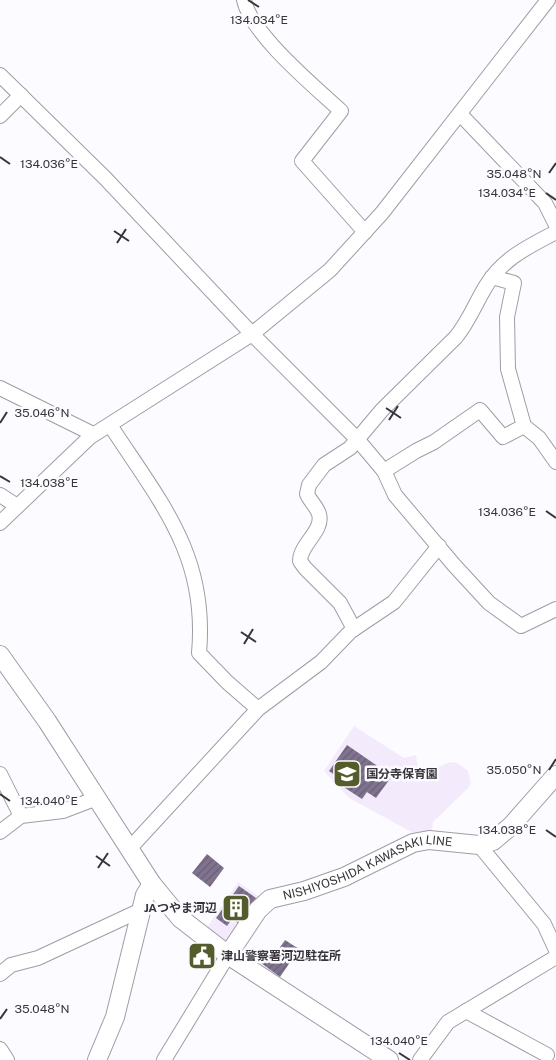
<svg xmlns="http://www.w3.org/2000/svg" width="556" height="1060" font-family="'Public Sans','Noto Sans JP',sans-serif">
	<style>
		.built { fill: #f3ebfc }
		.building { fill: url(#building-hatch) }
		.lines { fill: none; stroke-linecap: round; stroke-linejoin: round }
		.minor-casing { stroke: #a19ca5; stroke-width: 16 }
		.major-casing { stroke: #a19ca5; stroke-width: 20 }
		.minor { stroke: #fff; stroke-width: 14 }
		.major { stroke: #fff; stroke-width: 18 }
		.ticks { fill: none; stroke: #373539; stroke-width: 2 }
		.labels { text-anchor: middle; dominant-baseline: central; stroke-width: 5; stroke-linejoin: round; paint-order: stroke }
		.poi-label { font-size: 12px; font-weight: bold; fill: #373539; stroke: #fcfbff; text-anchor: start }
		.street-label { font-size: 12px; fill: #373539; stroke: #fcfbff }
		.ticks-label { font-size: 12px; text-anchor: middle; fill: #373539; stroke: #fcfbff; stroke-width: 5; stroke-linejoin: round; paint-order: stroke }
	</style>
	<defs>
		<pattern id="building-hatch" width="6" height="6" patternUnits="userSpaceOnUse" patternTransform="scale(1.25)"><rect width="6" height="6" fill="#80738f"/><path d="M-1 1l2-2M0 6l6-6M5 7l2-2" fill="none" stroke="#6a5f76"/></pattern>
	</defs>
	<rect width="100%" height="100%" fill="#fcfbff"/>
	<g class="built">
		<polygon points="354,726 404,758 416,755 418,769 431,770 450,762 457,763 468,771 471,782 468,788 433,822 432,834 419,836 349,798 324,771"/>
		<polygon points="238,882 261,898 233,938 224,942 206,929"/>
	</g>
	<g class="building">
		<polygon points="347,745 392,776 376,798 367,792 362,799 339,784 342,780 329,771"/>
		<polygon points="207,854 224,868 210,887 192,873"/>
		<polygon points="239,886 256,898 238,923 232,919 227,926 216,918"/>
		<polygon points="285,940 299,949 280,977 261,963 268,952 274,956"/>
	</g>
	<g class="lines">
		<defs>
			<g id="minor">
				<path d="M244 0C251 34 314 86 341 111L302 161 365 232"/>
				<polyline points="0,75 106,179 252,334 357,439 384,471 395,495 454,565 489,603 521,626 556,609"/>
				<polyline points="460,114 545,203 556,225"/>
				<polyline points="0,116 21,95"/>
				<polyline points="492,277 514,283 507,317 508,369 524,426 539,438 556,462"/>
				<polyline points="0,388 93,434"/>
				<path d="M110 425C160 502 208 555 199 653L227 682 258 709"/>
				<polyline points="384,471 416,451 434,442 480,410 503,437 524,426"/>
				<polyline points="0,495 17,506"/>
				<polyline points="0,523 90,437 252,334 330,270 382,213 548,0"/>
				<path d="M354 629 340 603 305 568 300 561C300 544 324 531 319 514 317 507 310 501 307 494L309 485 324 465 350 448 382 410 456 337C469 321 475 304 486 286 503 258 528 247 556 232"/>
				<polyline points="0,774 21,816"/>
				<polyline points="0,832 21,816 63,811 97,798"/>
				<polyline points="479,845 544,924 556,950"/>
				<polyline points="131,847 258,709 321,662 351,631 394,602 439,546"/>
				<polyline points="0,974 11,965 38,958 141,910"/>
				<polyline points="466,1011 547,1055"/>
				<polyline points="0,1049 7,1060"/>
				<polyline points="164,1060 228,955"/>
				<polyline points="420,1060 448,1022 556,957"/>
			</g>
			<g id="major">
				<polyline points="0,655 47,721 152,884 180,918 228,955 389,1060"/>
				<path id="s1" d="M228 955 258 910 270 899 304 891 344 877 413 843 429 840 479 845 493 841 511 826 556 775"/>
				<polyline points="97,1060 115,1017 145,895 152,884"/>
			</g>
		</defs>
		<use href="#minor" class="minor-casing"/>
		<use href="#major" class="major-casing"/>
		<use href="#minor" class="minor"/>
		<use href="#major" class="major"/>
	</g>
	<path class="ticks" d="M248 0 259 7M0 157 10 164M549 173 556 163M546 193 556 200M114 231 129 241M117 243 126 229M386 408 401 418M389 420 398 406M0 423 7 412M0 476 10 482M546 511 556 518M241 632 256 642M244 644 253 629M549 770 556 759M0 794 10 801M546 830 556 837M96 856 110 866M98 868 108 853M0 1019 7 1009M399 1053 410 1060"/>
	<defs>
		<symbol id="school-square" viewBox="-11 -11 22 22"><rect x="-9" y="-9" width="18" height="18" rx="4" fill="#555c2b" stroke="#fcfbff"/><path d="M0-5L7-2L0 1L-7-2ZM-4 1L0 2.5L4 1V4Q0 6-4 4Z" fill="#fff"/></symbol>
		<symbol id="building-square" viewBox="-11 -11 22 22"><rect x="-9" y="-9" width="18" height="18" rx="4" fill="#555c2b" stroke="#fcfbff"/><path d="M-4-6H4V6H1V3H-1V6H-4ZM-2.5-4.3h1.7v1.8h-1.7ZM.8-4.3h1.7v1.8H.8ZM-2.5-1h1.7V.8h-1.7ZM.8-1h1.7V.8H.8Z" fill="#fff"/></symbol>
		<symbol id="civic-square" viewBox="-11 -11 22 22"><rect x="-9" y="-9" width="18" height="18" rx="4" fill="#555c2b" stroke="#fcfbff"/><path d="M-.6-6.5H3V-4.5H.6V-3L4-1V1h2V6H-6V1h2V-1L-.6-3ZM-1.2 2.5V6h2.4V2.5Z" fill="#fff"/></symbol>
	</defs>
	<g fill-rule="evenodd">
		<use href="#school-square" x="331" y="758" width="32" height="32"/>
		<use href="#building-square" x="220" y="892" width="32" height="32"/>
		<use href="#civic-square" x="186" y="940" width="32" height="32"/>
	</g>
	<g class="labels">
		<g class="poi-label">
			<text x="366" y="774">国分寺保育園</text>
			<text x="217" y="908" text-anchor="end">JAつやま河辺</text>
			<text x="221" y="956">津山警察署河辺駐在所</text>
		</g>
		<g class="street-label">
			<text stroke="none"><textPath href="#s1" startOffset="174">NISHIYOSHIDA KAWASAKI LINE</textPath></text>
		</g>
	</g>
	<g class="ticks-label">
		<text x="259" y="24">134.034°E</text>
		<text x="49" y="168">134.036°E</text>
		<text x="514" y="178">35.048°N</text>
		<text x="507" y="197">134.034°E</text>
		<text x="42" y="417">35.046°N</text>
		<text x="49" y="487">134.038°E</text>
		<text x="507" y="516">134.036°E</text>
		<text x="514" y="774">35.050°N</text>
		<text x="49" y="805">134.040°E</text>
		<text x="507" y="834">134.038°E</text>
		<text x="42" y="1013">35.048°N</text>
		<text x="399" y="1045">134.040°E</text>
	</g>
</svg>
